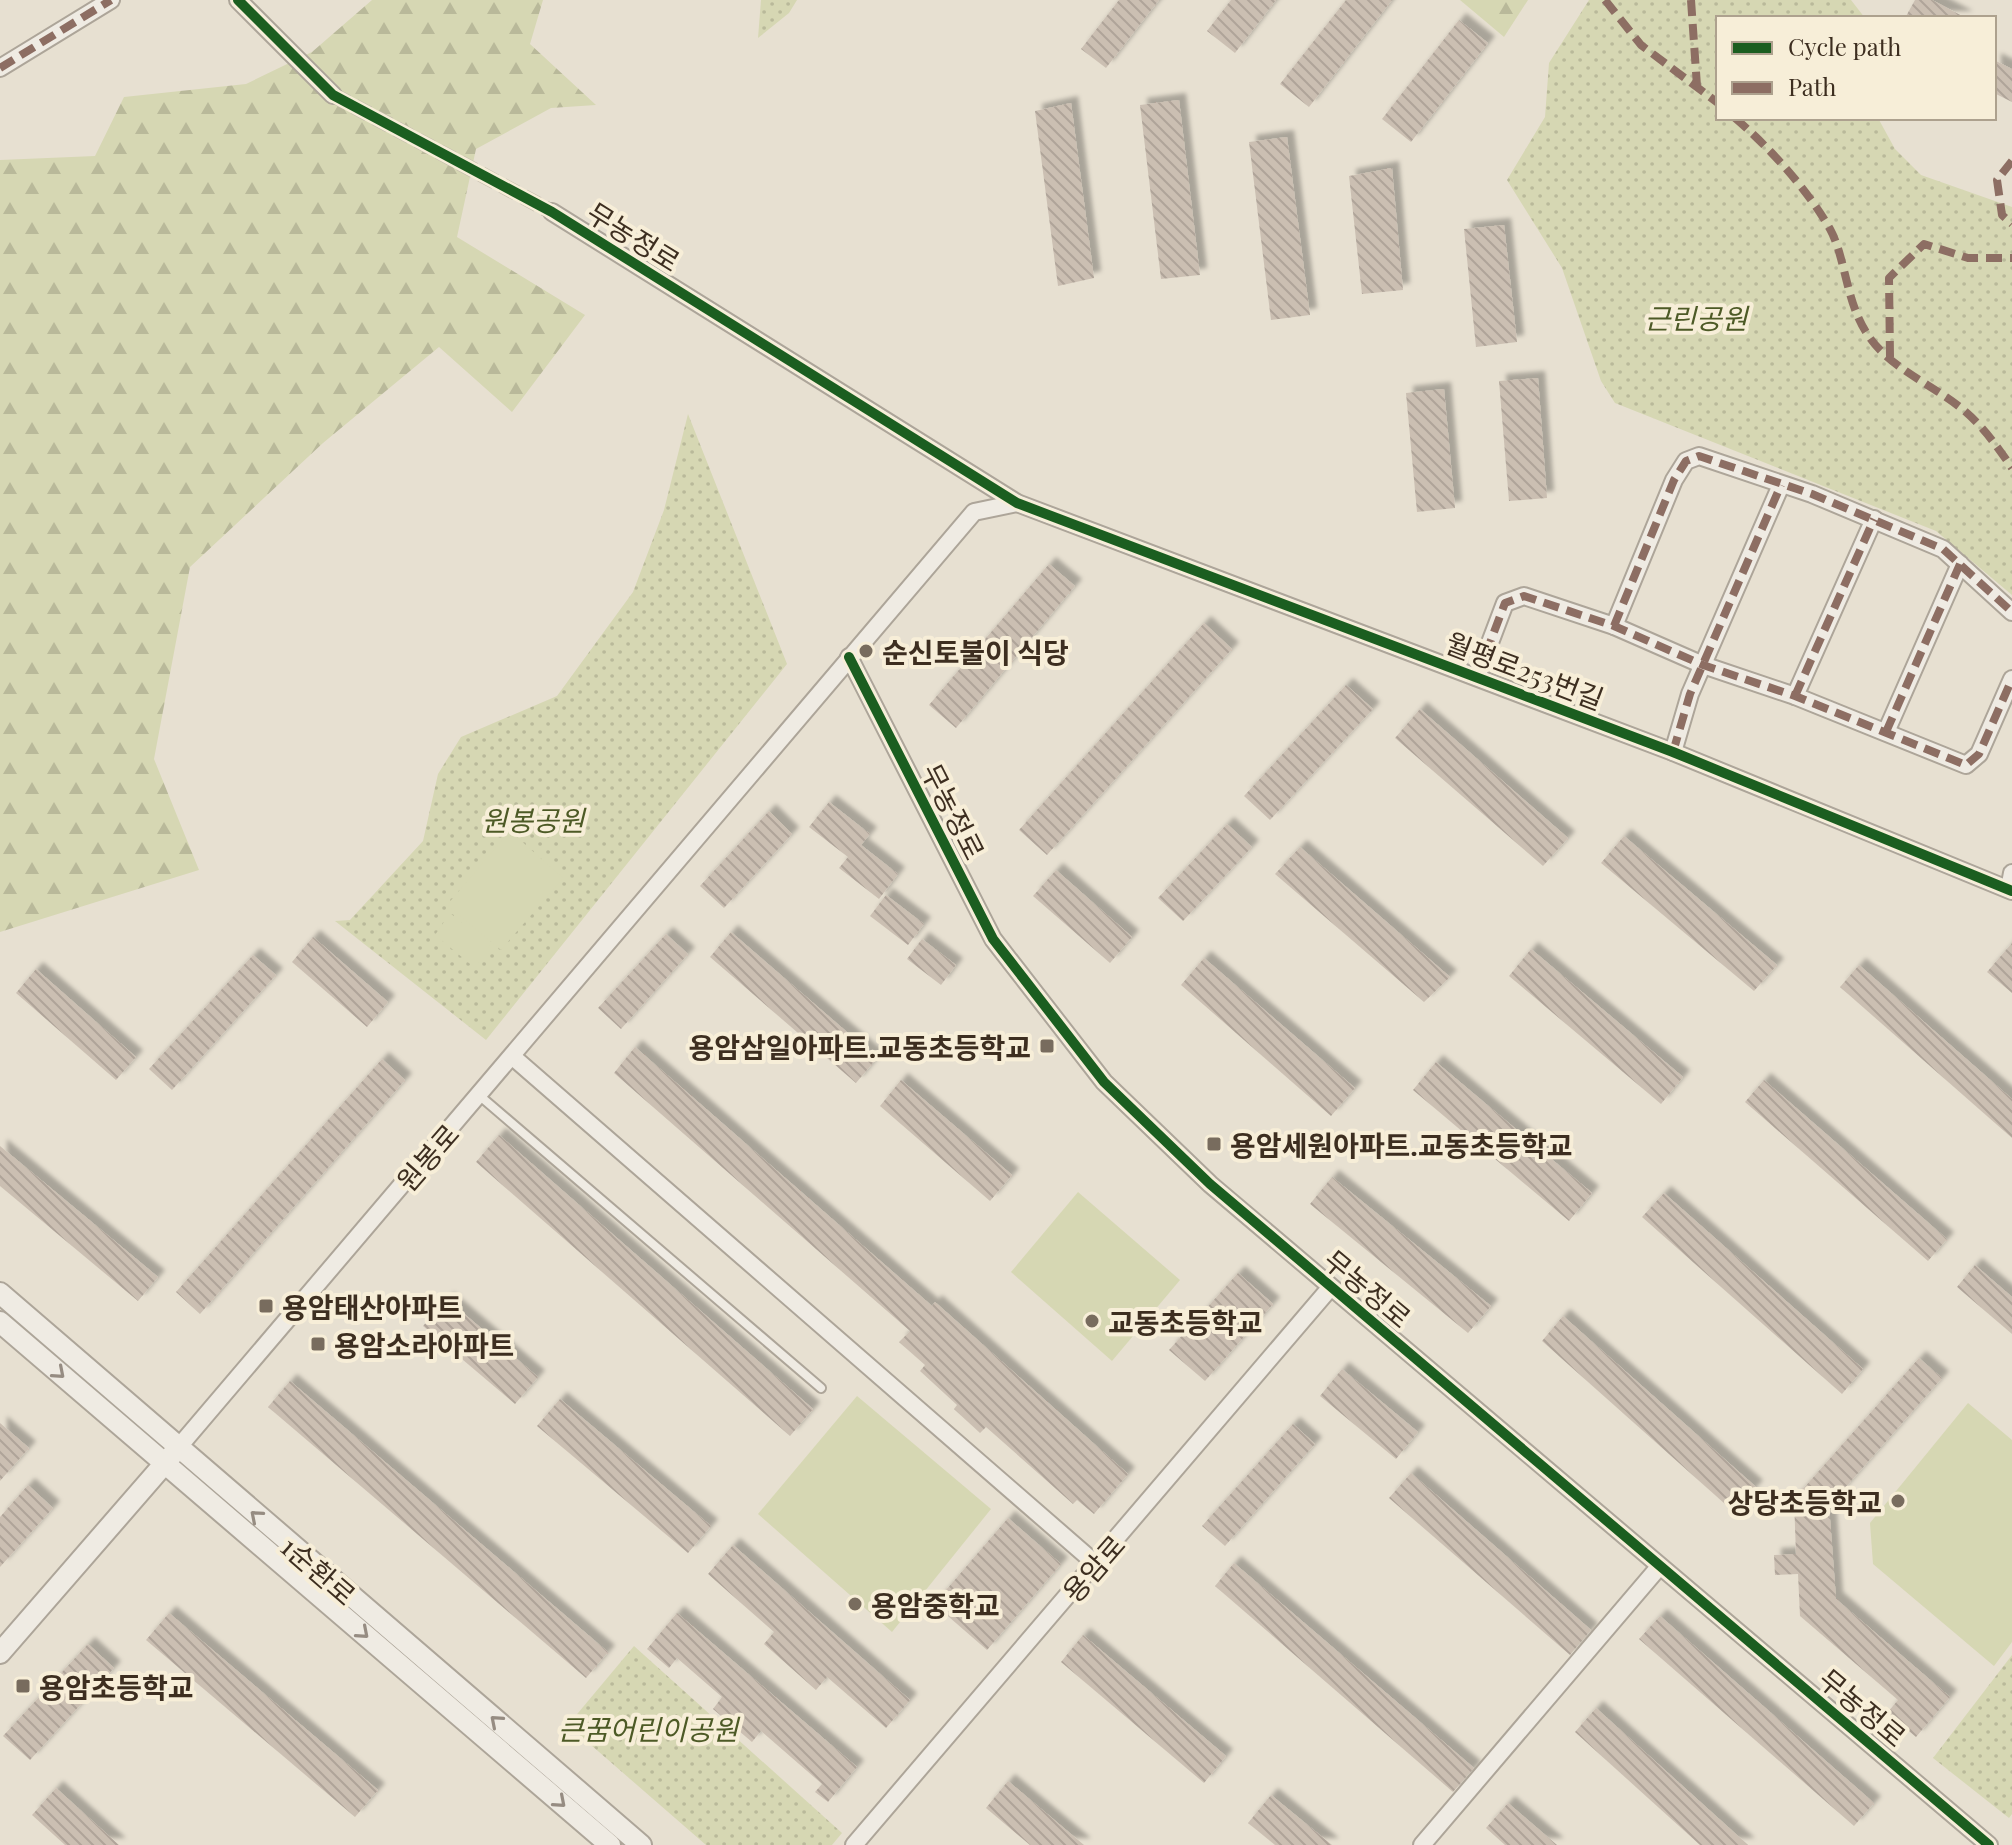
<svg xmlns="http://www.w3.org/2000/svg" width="2012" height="1845" font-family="'Playfair Display','Noto Sans KR',serif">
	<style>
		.forest { fill: url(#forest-firs) }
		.park { fill: url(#park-dots) }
		.pitch { fill: #d6d7b3 }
		.building { fill: url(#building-back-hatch); filter: url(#shadow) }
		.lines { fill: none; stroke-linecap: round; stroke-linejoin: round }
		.minor-tunnel { stroke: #c5bcae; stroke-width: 16; stroke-dasharray: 16 8; stroke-linecap: butt }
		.service-casing { stroke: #ada599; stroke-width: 12 }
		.minor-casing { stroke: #ada599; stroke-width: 20 }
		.tertiary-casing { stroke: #ada599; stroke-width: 24 }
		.service { stroke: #efebe3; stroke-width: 8 }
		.minor { stroke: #efebe3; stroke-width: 16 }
		.tertiary { stroke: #efebe3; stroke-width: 20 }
		.quiet { stroke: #8d6e63; stroke-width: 8; stroke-dasharray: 16 8; stroke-linecap: butt }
		.cycleway-casing { stroke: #f7eed8; stroke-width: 15 }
		.cycleway { stroke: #1b5e20; stroke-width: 10 }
		.oneway { stroke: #968c82 }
		.poi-dot { fill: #786c5e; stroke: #f7eed8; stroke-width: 3 }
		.labels { text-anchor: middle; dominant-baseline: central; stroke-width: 8; stroke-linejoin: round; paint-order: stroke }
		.street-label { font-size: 28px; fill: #3d2e20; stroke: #f7eed8 }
		.park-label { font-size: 28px; font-style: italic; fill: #4d5a26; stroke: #f7eed8 }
		.poi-label { font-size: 28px; font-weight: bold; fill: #3d2e20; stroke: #f7eed8; text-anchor: start }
	</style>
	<defs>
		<pattern id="forest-firs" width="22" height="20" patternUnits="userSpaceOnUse" patternTransform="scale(2)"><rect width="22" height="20" fill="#d6d7b3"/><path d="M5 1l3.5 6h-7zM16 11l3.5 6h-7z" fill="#b9b99a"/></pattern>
		<pattern id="park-dots" width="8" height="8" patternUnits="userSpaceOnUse" patternTransform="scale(2)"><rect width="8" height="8" fill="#d6d7b3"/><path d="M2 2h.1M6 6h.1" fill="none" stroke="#b9b99a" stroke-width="1.8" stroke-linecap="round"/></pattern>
		<pattern id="building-back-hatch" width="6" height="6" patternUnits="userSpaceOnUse" patternTransform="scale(2)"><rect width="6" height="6" fill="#cbbfb2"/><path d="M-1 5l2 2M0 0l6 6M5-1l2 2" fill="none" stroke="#afa499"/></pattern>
		<filter id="shadow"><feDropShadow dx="7" dy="-7" stdDeviation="2" flood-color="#0004"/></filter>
	</defs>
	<rect width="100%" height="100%" fill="#e7e0d1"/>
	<g class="forest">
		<polygon points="372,0 543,0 530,44 596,105 551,108 476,149 457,237 585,315 512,412 439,347 323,443 190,567 154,759 199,870 0,932 0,160 95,156 124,97 246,84 312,52"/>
		<polygon points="1460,0 1528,0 1504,37"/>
	</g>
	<g class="park">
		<polygon points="761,0 797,0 789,13 758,38"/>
		<polygon points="1589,0 1851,0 1865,18 1718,18 1718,118 1878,118 1895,149 1921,175 2012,207 2012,595 1936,531 1615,403 1601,381 1562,268 1507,180 1545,117 1549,63"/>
		<polygon points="688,414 787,664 486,1040 335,921 350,920 423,841 438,774 461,737 557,696 633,592 664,510"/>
		<polygon points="634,1646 842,1833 832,1845 706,1845 568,1725"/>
		<polygon points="2012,1655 2012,1814 2009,1818 1933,1758"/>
	</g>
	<g class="pitch">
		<polygon points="510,831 563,878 501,950 447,905"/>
		<polygon points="450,913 490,945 475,968 435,935"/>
		<polygon points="1078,1192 1180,1280 1112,1361 1011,1272"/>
		<polygon points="857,1396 991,1509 892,1632 758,1514"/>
		<polygon points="1968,1403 2012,1440 2012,1642 1994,1666 1873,1564 1870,1523"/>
	</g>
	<g class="building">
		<polygon points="1119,0 1159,0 1106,68 1081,49"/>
		<polygon points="1231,0 1276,0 1235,53 1207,31"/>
		<polygon points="1346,0 1392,0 1309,107 1280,84"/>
		<polygon points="1915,0 1932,0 1966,18 1905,18"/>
		<polygon points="1459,20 1488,43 1411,142 1382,119"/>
		<polygon points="1994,60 2012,69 2012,102 1994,93"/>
		<polygon points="1179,100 1200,275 1161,279 1140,105"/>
		<polygon points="1071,103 1094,278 1058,286 1035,111"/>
		<polygon points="1287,137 1310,315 1271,320 1249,142"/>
		<polygon points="1392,168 1403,290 1362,294 1349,176"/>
		<polygon points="1504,225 1517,342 1476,347 1464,229"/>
		<polygon points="1538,378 1547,498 1509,501 1499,381"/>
		<polygon points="1444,389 1455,508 1417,512 1406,393"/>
		<polygon points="1049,564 1075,586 956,728 929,705"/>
		<polygon points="1204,623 1232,649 1047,855 1019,830"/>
		<polygon points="1346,685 1373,709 1270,820 1244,796"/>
		<polygon points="1420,709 1568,838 1543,866 1395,738"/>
		<polygon points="829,802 870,834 861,845 898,874 879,899 839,868 848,857 809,827"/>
		<polygon points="769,811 792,834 724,908 700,886"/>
		<polygon points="1227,824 1252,847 1183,921 1158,898"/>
		<polygon points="1624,836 1777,965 1754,991 1601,863"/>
		<polygon points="1300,847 1450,977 1424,1002 1275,874"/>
		<polygon points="1056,870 1132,937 1110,963 1033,896"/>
		<polygon points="886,895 924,924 908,945 870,916"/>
		<polygon points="731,932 877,1058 856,1083 710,957"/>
		<polygon points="666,934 688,954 621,1029 598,1008"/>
		<polygon points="313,937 388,1002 367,1027 292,962"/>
		<polygon points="922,939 956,965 941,985 907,959"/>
		<polygon points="2012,943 2012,993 1987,972"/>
		<polygon points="1531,949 1683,1077 1661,1104 1509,976"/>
		<polygon points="253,955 276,975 172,1090 149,1069"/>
		<polygon points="1204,958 1355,1088 1331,1116 1181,985"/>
		<polygon points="1859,965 2012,1099 2012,1138 1840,987"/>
		<polygon points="36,969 136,1057 116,1080 16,993"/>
		<polygon points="635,1047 932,1306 935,1302 1128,1474 1094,1514 1077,1500 1073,1504 986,1427 980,1433 954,1409 957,1405 920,1371 925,1365 899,1342 910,1331 614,1073"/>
		<polygon points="382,1059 405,1080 200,1314 176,1292"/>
		<polygon points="1436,1062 1592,1193 1569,1221 1413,1090"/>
		<polygon points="901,1080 1012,1175 990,1201 880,1106"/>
		<polygon points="1764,1080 1947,1239 1928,1261 1745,1102"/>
		<polygon points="499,1135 813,1409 790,1436 476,1162"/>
		<polygon points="0,1146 158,1277 138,1301 0,1186"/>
		<polygon points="1332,1177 1491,1306 1468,1333 1310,1204"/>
		<polygon points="1664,1193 1863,1369 1842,1394 1642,1217"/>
		<polygon points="1975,1265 2012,1297 2012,1334 1957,1287"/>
		<polygon points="1238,1273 1273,1304 1205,1381 1169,1350"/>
		<polygon points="447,1299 538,1377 515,1404 423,1326"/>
		<polygon points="1563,1316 1756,1487 1734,1512 1542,1341"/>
		<polygon points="1919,1358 1942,1378 1829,1506 1836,1599 1950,1697 1916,1737 1887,1713 1898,1700 1800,1616 1798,1574 1775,1575 1774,1555 1796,1554 1794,1499"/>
		<polygon points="1342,1369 1418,1432 1396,1459 1320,1396"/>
		<polygon points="290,1381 608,1652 586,1678 268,1407"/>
		<polygon points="560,1399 711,1526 688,1553 537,1426"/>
		<polygon points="0,1423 29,1448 0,1481"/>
		<polygon points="1293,1424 1315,1444 1225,1546 1202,1526"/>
		<polygon points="1411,1473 1591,1630 1570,1655 1389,1498"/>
		<polygon points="28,1485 53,1508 0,1567 0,1517"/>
		<polygon points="1008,1518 1061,1564 987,1650 934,1604"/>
		<polygon points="733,1545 910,1700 886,1728 827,1677 816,1690 764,1644 774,1632 708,1574"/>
		<polygon points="1234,1563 1474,1768 1453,1792 1215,1586"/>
		<polygon points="169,1613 378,1790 355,1817 146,1640"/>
		<polygon points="677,1613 857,1767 828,1802 815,1792 822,1784 761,1731 752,1742 713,1709 722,1697 677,1658 669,1668 647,1649"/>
		<polygon points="1660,1616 1874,1803 1854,1826 1639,1639"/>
		<polygon points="1083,1635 1226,1756 1204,1783 1061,1662"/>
		<polygon points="88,1644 114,1668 30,1760 3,1736"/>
		<polygon points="1596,1708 1748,1845 1700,1845 1575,1732"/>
		<polygon points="1008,1781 1084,1845 1030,1845 986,1808"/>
		<polygon points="56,1788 119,1845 65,1845 32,1815"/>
		<polygon points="1271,1795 1332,1845 1275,1845 1248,1823"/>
		<polygon points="1508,1803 1557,1845 1505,1845 1486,1828"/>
	</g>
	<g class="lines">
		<polyline class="minor-tunnel" points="333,95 552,212"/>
		<defs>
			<polyline id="service" points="480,1096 821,1388"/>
			<g id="minor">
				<polyline points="238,0 333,95"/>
				<polyline points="0,68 111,0"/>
				<polyline points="552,212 1017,503 1673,752 2012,891"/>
				<polyline points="1614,626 1674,480 1686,461 1699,456 1812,494 1943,549 2012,612"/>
				<polyline points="849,657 993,939 1104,1082 1210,1184 1989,1845"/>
				<polyline points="1477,677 1505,603 1524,596 1614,626 1703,665 1795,696 1966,765 1979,754 2012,679"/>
				<polyline points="1795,696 1874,519"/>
				<polyline points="1886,732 1960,564"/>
				<polyline points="1673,752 1690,694 1781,485"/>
				<polyline points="2009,889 2012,873"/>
				<polyline points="513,1057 1096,1564"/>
				<polyline points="177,1449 974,512 1017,503"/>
				<polyline points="854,1845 1330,1288"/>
				<polyline points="1422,1845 1659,1567"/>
			</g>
			<g id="tertiary">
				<polyline points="0,1293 641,1845"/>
				<polyline points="0,1322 610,1845"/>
				<polyline points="0,1653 172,1455"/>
			</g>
		</defs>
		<use href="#service" class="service-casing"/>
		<use href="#minor" class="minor-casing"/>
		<use href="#tertiary" class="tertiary-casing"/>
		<use href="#service" class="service"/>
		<use href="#minor" class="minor"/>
		<use href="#tertiary" class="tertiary"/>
		<g class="quiet">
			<polyline points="1605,0 1641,45 1718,103"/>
			<polyline points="1691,0 1697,86"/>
			<polyline points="0,68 111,0"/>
			<path d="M1735 118C1769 147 1808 190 1830 229 1845 256 1846 301 1866 332 1887 367 1930 383 1961 408 1982 425 1997 446 2012 468"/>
			<polyline points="2012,161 1997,180 2002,215 2012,224"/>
			<polyline points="1890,357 1889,278 1924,244 1968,258 2012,258"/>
			<polyline points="1614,626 1674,480 1686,461 1699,456 1812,494 1943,549 2012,612"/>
			<polyline points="1477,677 1505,603 1524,596 1614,626 1703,665 1795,696 1966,765 1979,754 2012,679"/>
			<polyline points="1795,696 1874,519"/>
			<polyline points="1886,732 1960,564"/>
			<polyline points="1673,752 1690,694 1781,485"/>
		</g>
		<defs>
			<g id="cycleway">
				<polyline points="238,0 333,95 552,212 1017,503 1673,752 2012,891"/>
				<polyline points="849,657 993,939 1104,1082 1210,1184 1989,1845"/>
			</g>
		</defs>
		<use href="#cycleway" class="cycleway-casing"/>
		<use href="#cycleway" class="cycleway"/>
	</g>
	<defs><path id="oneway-chevron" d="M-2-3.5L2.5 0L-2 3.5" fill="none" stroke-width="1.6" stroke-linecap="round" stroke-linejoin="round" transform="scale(2)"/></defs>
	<g class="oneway">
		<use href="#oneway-chevron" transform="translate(59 1373) rotate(41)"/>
		<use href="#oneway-chevron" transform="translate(256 1516) rotate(-139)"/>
		<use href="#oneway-chevron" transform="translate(363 1633) rotate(41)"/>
		<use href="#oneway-chevron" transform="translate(496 1721) rotate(-139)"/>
		<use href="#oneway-chevron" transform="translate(560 1802) rotate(41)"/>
	</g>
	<g class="poi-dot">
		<circle cx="866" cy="651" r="8"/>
		<rect x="1039" y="1038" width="16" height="16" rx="4"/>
		<rect x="1206" y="1136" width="16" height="16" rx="4"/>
		<rect x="258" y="1298" width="16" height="16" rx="4"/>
		<circle cx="1092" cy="1321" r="8"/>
		<rect x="310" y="1336" width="16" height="16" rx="4"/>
		<circle cx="1898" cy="1501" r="8"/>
		<circle cx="855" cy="1604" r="8"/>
		<rect x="15" y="1678" width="16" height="16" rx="4"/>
	</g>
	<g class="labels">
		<g class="street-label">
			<text transform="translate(634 236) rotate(32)">무농정로</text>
			<text transform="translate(1525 670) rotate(21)">월평로253번길</text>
			<text transform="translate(954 811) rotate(63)">무농정로</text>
			<text transform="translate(427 1157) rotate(-49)">원봉로</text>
			<text transform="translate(1368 1288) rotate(40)">무농정로</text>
			<text transform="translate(1093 1568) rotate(-49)">용암로</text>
			<text transform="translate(319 1570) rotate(41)">1순환로</text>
			<text transform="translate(1863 1707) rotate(40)">무농정로</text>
		</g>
		<g class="park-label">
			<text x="1696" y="317">근린공원</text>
			<text x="533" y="819">원봉공원</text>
			<text x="648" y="1728">큰꿈어린이공원</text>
		</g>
		<g class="poi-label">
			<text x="882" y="651">순신토불이 식당</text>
			<text x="1031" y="1046" text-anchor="end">용암삼일아파트.교동초등학교</text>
			<text x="1230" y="1144">용암세원아파트.교동초등학교</text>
			<text x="282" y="1306">용암태산아파트</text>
			<text x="1108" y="1321">교동초등학교</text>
			<text x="334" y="1344">용암소라아파트</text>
			<text x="1882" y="1501" text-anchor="end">상당초등학교</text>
			<text x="871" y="1604">용암중학교</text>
			<text x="39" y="1686">용암초등학교</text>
		</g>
	</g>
	<rect x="1716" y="16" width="280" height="104" fill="#f7eed8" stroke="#ada18e" stroke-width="2"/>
	<rect x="1732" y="42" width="40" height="12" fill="#1b5e20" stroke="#ada18e" stroke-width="2"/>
	<text x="1788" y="56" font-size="24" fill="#3d2e20">Cycle path</text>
	<rect x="1732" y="82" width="40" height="12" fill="#8d6e63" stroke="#ada18e" stroke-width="2"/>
	<text x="1788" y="96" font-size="24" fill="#3d2e20">Path</text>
</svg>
